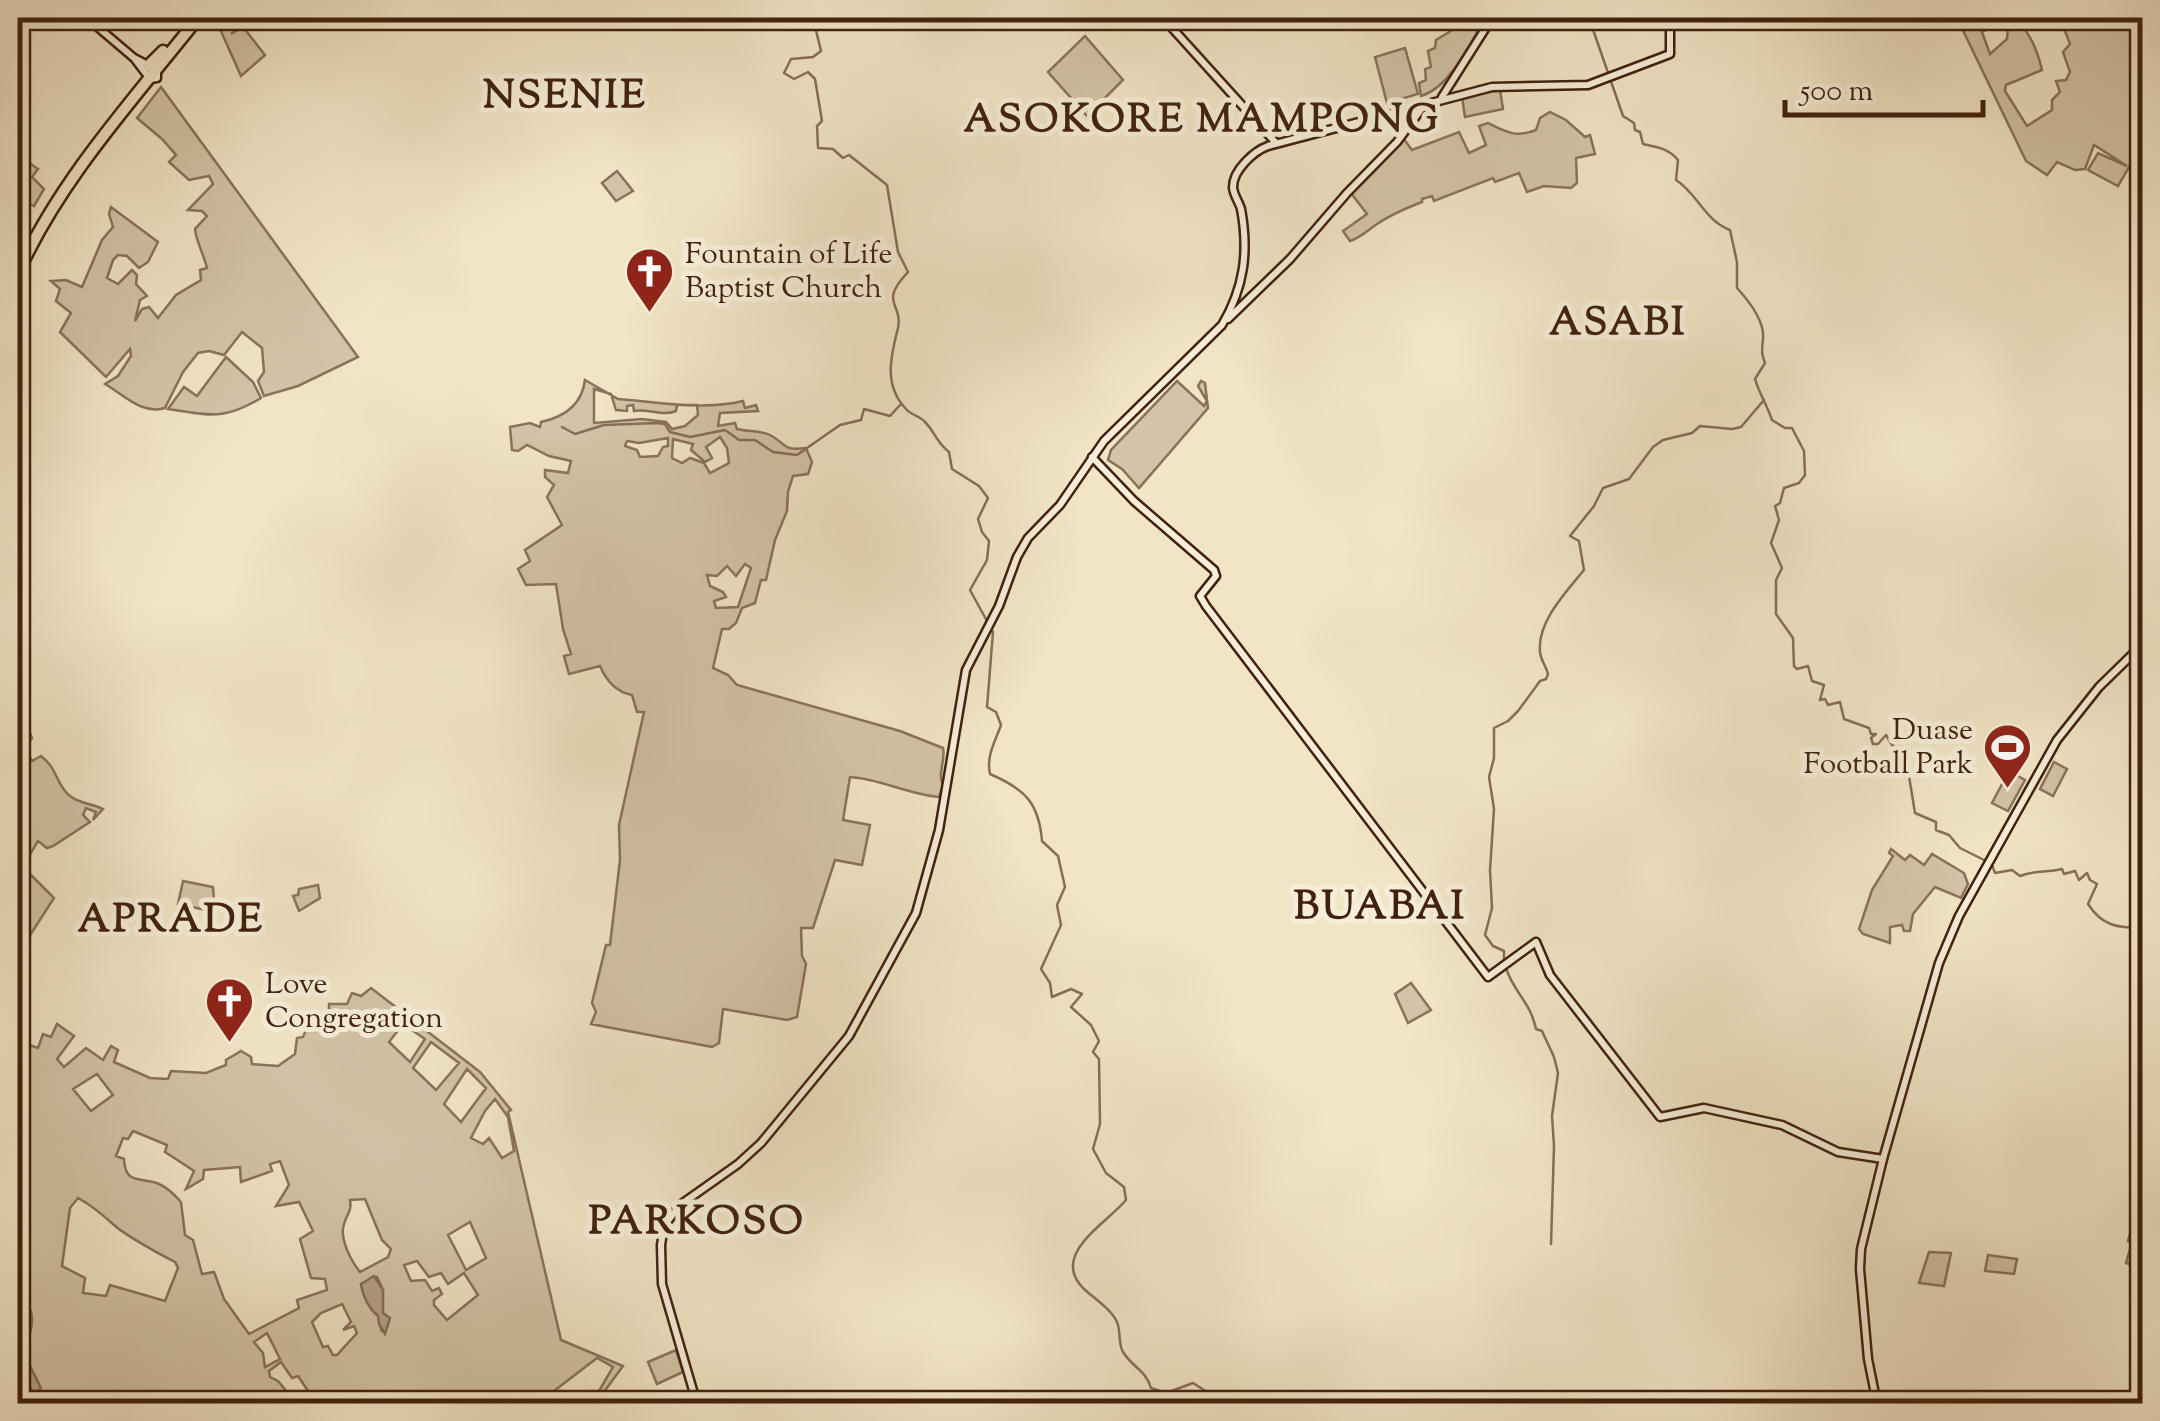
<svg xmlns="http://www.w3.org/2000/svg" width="2160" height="1421" font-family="'Sorts Mill Goudy',serif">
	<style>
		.green { fill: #d3c4a7; stroke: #8a725a; stroke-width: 2.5; fill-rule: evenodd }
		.water { fill: #b5a287; stroke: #876e56; stroke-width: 2.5 }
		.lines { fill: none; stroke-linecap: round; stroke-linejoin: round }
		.stream { stroke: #876e56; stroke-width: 2.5 }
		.secondary-casing { stroke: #41210d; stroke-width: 11 }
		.highway-casing { stroke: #41210d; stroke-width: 15 }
		.secondary { stroke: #f6eeda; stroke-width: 6 }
		.highway { stroke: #f1e5c6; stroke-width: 10 }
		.labels { text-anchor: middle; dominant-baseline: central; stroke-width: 10; stroke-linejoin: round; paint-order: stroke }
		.poi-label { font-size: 30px; fill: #41210d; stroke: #f6eeda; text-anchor: start }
		.district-label { font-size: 40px; font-weight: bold; letter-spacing: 2.5px; fill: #41210d; stroke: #f6eeda }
	</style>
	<rect width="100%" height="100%" fill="#f1e5c6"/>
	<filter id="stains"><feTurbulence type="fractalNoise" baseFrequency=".002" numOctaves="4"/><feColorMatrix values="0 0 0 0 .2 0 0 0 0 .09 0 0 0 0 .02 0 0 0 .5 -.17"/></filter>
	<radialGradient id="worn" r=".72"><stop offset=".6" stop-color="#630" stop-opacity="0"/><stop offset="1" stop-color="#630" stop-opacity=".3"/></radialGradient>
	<g class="green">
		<polygon points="231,18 237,18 242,25 231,34 243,27 265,55 241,76 220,29"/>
		<path d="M1462 18H1485C1470 43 1451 87 1421 96L1419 83 1426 80 1425 69 1431 67 1428 51 1435 48 1436 40 1464 23Z"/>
		<path d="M1957 18H1972L1986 30 1982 32 1990 54 2007 39 2008 27 2017 19C2031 36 2037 49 2042 70L2006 85 2005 91 2027 126 2052 110V100L2060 92 2056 81 2066 80 2070 72 2063 52 2070 44 2063 26 2033 21 2037 18H2095L2102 24 2115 18H2135L2129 30 2142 49V174L2129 167 2118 186 2088 170 2098 153 2127 166 2094 145 2085 169 2075 170 2057 162 2047 175 2026 161Z"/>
		<polygon points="1085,36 1123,80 1087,116 1048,72"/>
		<polygon points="1405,48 1418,94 1387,103 1375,57"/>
		<path d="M161 87 358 357 298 386 264 396 258 381 264 372 262 348 242 332 224 355 209 351 198 353 183 372 165 408C142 415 124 395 105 384L118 376 131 356 130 349 106 377 60 332 71 313 56 301 60 289 51 281 66 280 82 287 102 240 113 227 109 214 111 207 158 242 148 262 139 268 127 256 118 255 113 260 107 278 118 284 132 270 137 275 136 284 147 296 140 300 135 321 142 309 149 307 158 318 176 295 201 280 200 270 207 268C204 255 196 241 195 229L207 216 202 211 188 210 213 184 209 176 189 180 169 162 176 155 162 139 137 118Z"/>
		<polygon points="1500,90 1503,109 1465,117 1462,97"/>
		<path d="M1550 112 1566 120 1585 137 1590 135 1595 154 1576 158 1577 183 1571 188 1544 186 1527 192 1519 173 1495 182 1493 178 1434 201 1432 196 1422 199V202C1406 208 1392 214 1377 224 1368 230 1360 238 1350 241L1343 231 1367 214 1351 193 1403 138 1412 150 1459 132 1469 153 1486 145 1479 126 1488 123C1506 132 1516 138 1536 130L1540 118Z"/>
		<polygon points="18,155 38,169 32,177 44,189 34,206 18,198"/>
		<polygon points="617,171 633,191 616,201 602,183"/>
		<path d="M226 357 253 382 261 398C223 421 209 415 168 409L184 387 197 396Z"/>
		<path d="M585 380 618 399 629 400C665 403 707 410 743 401L745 408 756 405 758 411 720 413 718 426 735 423 737 429C748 432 760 430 770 435 787 444 782 451 806 448L812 462 808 474 793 476 788 492 787 511 775 540 766 580H761L755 603 742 608 736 623 729 629H722L713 668 728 675 737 685 900 731 943 748C946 760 937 774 943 785L939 797C907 794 881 779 850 777L843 820 870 825 862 865 835 860 813 928H801L802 956 806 964 797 1017 787 1020 723 1009 719 1043 712 1047 591 1024 596 1012 592 1003 606 945H610L620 860 619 825 644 712H637L632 695C616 692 606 680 600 666L569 674 564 656 571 654 563 629 556 584 526 585 518 569 530 561 525 550 562 525 547 497 554 485 545 477V470L568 473 571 461 549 456 527 445 518 451 512 450 510 427 530 423 540 427 541 422C564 417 582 405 585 380ZM594 389 611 394 616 410 627 411V406L633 405 634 411C648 408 662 417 676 411L677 405H697L698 415 685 426 672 429 666 422 642 419 594 423ZM720 437 727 448 729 463 710 473 704 463 690 458 682 463 672 458 673 439 693 444 691 450 705 462 712 458 706 447ZM668 438V446L663 447 658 456 640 457 637 450 625 446 627 441 639 443ZM745 564 751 568 738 607 716 608 714 601 726 597 723 592 710 586 707 575 717 576 727 566 736 576Z"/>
		<polygon points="1177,381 1204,406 1207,401 1198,386 1201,381 1205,383 1208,408 1139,488 1122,469 1108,460 1111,450"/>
		<path d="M18 727 30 733 32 738 25 748 32 761 41 756C57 769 54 777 65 791 74 803 91 803 103 809L93 820 96 812 86 808 83 815 90 822 53 846 47 848 38 841 26 861 18 854 21 849 18 847Z"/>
		<polygon points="2054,762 2067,769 2053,796 2040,789"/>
		<polygon points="2009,771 2025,780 2008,811 1992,803"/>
		<polygon points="1891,849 1905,860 1910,855 1924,865 1932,854 1964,873 1968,884 1961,898 1935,887 1913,914 1910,931 1904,931 1902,925 1890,927 1890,943 1863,934 1859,929 1872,890 1893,856 1889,853"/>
		<polygon points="25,869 54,898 18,954 18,875"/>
		<polygon points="183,881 213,887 215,912 178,904"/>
		<polygon points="318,885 320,898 299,911 293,896 298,895 299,889"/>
		<polygon points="1411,983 1431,1010 1408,1023 1395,994"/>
		<path d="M371 988 480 1072 511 1110 508 1112 561 1340 623 1366 595 1404 592 1403 613 1367 597 1358 537 1404 316 1403 298 1376 292 1378 281 1362 269 1371 270 1377 278 1381 296 1403H18V1376L29 1384 32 1395 35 1379 24 1354C27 1337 36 1324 29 1307L18 1306V1049L26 1051 29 1045 38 1048 43 1034 51 1037 57 1024 74 1036 57 1059 64 1067 86 1048 103 1060 111 1046 118 1050 114 1062 150 1078 168 1079 171 1071 206 1073 226 1065V1060L241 1051 251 1057 252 1064 278 1066 295 1054 297 1038 303 1037 306 1030 315 1031 329 1022V1004H347L352 993 361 996ZM403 1024 425 1039 410 1062 389 1042ZM431 1042 459 1063 436 1090 413 1068ZM467 1069 486 1088 461 1122 444 1104ZM97 1074 113 1095 91 1111 73 1089ZM495 1099 508 1117 514 1151 502 1158 489 1138 483 1144 471 1138 485 1111ZM133 1131 167 1145 165 1152 194 1171 186 1189 203 1179 204 1170 240 1167 241 1182 272 1171 270 1164 280 1161 289 1185 276 1206 299 1202 313 1231 300 1239 311 1278 325 1279 327 1290 297 1300 299 1308 249 1334 224 1299 214 1272 202 1274 193 1240 185 1235 181 1202C174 1194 163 1184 153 1182 136 1178 125 1182 124 1159L116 1156 123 1138 128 1139ZM78 1198C93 1206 103 1215 114 1225 125 1235 161 1255 175 1262L178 1268 165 1301 110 1285 106 1296 83 1293 85 1278 62 1266 70 1208ZM365 1199 382 1240 391 1249 388 1257 360 1272C351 1261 339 1238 344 1224 347 1213 352 1212 350 1200ZM470 1222 486 1258 466 1270 448 1235ZM417 1261 429 1277 441 1273 448 1284 464 1273 478 1295 447 1320 434 1305V1300L442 1294 439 1288 432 1291 425 1280 411 1281 404 1265ZM377 1277 383 1290 382 1332C380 1327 381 1322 379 1317 373 1305 362 1299 361 1284ZM342 1304 351 1322 343 1330 354 1326 357 1333 337 1355H333L328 1346 323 1347 312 1322 321 1313ZM267 1333 280 1359 265 1367 263 1353 254 1342Z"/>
		<polygon points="2135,1200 2142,1201 2142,1346 2139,1340 2142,1328 2131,1324 2139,1310 2132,1307 2139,1285 2137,1267 2126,1263 2132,1242 2128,1241 2137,1207 2133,1206"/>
		<polygon points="1929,1252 1951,1253 1944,1286 1919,1283"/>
		<polygon points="1988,1255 2017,1259 2014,1274 1985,1271"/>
		<polygon points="676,1350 683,1372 657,1384 648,1362"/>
	</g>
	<g class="water">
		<path d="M374 1276 383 1290V1313L390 1318 385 1334 379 1324 378 1316C368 1308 363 1296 361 1284Z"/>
		<path d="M18 1306 29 1307C37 1323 27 1338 24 1354L41 1388 34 1395 29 1384 18 1376Z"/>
	</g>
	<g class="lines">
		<g class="stream">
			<path d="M813 18 821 51 813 57 791 59 784 73 794 79 808 72 815 79 822 121 817 126 818 148 833 149 843 158 849 155 887 185 898 252 908 272C878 304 903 302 898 328 891 356 883 385 906 409 911 415 920 416 925 422 936 433 935 441 949 452L952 469 979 486 988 498 978 519 982 532 989 541 987 560 970 590 993 632 987 707 996 712 1001 725C995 742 986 756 990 774 1025 789 1039 803 1042 841L1058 856 1065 887 1057 905 1061 925 1041 969 1050 983 1052 997 1071 989 1082 994 1071 1007 1091 1025 1099 1041 1093 1052 1099 1059 1100 1124 1093 1149 1106 1173 1124 1187 1126 1200C1106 1224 1049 1255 1084 1289 1094 1298 1112 1310 1117 1322 1121 1331 1118 1344 1123 1352 1132 1367 1146 1370 1151 1388L1166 1393 1193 1383 1218 1399 1228 1402 1239 1398 1264 1404"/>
			<path d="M1589 18 1623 116 1634 123 1635 130 1640 132 1643 144C1657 147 1668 148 1678 160L1676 180C1697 193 1705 221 1730 230L1737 262V288C1748 300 1765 320 1763 339 1762 350 1761 353 1765 363L1755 379C1759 393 1767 405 1772 420L1785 428H1792L1804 451 1805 475 1799 483 1784 488 1780 503 1775 506 1779 520 1771 543 1782 568 1776 580V614L1793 638 1794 666 1797 669 1808 666 1812 681 1824 685 1820 700 1825 699 1828 705 1840 702 1844 719 1869 728 1871 734H1876L1871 738 1873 744H1878L1886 735 1892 745 1903 752 1904 757 1898 766 1909 776 1915 813 1936 822V830L1949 835 1960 848 1986 861"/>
			<polyline points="562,427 575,434 604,425 657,423 665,424 670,432 690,437 725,430 739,440 755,440 773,452 797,455 840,425 861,420 864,409 890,416 901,404"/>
			<path d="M1992 865 1995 873 2012 870 2020 876C2035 870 2046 873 2062 869L2064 874 2075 871 2079 880 2087 873 2090 880 2097 884 2088 904C2102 926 2118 928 2142 928"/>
			<polyline points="2137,928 2142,912"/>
			<path d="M1504 961V951L1493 946 1485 935 1492 908 1490 870 1494 809 1489 777 1494 758V728L1508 721 1518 711 1540 681 1546 679 1548 674C1546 666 1541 661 1540 652 1537 622 1566 592 1584 570L1579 541 1570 536 1594 506 1603 488 1629 479 1653 447 1663 440 1692 433 1700 426 1732 429 1741 427 1764 400"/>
			<path d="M1506 968C1514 993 1530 1001 1536 1029L1542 1031 1554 1057 1558 1073 1552 1116 1554 1146 1551 1244"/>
		</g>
		<defs>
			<g id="secondary">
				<polyline points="87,18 134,58 150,79 157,78 157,70 134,58"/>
				<polyline points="1163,18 1276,143"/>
				<polyline points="1442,97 1492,18"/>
				<polyline points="1228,319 1290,259 1347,193 1397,142 1425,104"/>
				<polyline points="1092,457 1134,501 1214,570 1216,576 1200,596 1206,606 1488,977 1536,942 1550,975 1660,1117 1704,1108 1782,1125 1838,1152 1883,1159"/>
				<path d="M697 1404 662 1284 661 1245 664 1226 680 1205 738 1164 761 1143 849 1036 916 913 939 830 966 670 999 606 1017 557 1028 538 1060 505 1104 441 1222 325C1244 288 1249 252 1241 209 1239 202 1233 194 1233 187 1233 170 1254 151 1268 146L1492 87 1588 85 1670 54V18"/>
				<polyline points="1877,1404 1868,1359 1860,1269 1861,1249 1883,1159 1939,963 1959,916 2057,740 2099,687 2142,645"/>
			</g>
			<g id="highway">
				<polyline points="148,66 163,51"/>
				<path d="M18 273C60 179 134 99 198 18"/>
			</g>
		</defs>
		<use href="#secondary" class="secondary-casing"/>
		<use href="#highway" class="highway-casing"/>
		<use href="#secondary" class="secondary"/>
		<use href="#highway" class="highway"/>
	</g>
	<defs>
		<symbol id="church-pin" viewBox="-11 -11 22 30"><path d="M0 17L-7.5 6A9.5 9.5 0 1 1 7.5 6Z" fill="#8f2418" stroke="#f6eeda"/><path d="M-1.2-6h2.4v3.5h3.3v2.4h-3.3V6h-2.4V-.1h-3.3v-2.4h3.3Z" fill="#fff"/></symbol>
		<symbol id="stadium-pin" viewBox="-11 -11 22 30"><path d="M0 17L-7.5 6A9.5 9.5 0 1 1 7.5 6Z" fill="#8f2418" stroke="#f6eeda"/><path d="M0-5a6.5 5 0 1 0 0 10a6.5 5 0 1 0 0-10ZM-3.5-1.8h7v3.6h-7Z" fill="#fff"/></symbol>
	</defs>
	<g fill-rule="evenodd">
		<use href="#church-pin" x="622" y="244" width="55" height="75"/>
		<use href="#stadium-pin" x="1980" y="720" width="55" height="75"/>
		<use href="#church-pin" x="202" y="974" width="55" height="75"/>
	</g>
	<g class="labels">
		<g class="poi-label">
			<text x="685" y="255">Fountain of Life<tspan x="685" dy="34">Baptist Church</tspan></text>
			<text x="1973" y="731" text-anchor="end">Duase<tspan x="1973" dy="34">Football Park</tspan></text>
			<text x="265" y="985">Love<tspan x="265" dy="34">Congregation</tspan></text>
		</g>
		<g class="district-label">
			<text x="565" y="97">NSENIE</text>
			<text x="1202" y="121">ASOKORE MAMPONG</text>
			<text x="1618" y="324">ASABI</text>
			<text x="1380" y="908">BUABAI</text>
			<text x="171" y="921">APRADE</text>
			<text x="697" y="1223">PARKOSO</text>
		</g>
	</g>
	<rect width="2160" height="1421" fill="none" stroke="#f1e5c6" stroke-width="60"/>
	<rect x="20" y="20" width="2120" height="1381" fill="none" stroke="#41210d" stroke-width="5"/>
	<rect x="30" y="30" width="2100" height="1361" fill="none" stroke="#41210d" stroke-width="2.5"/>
	<path d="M1785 100v15h198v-15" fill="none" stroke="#41210d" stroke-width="5"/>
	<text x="1800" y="100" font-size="30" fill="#41210d" stroke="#f6eeda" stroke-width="8" paint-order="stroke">500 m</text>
	<rect width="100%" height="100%" filter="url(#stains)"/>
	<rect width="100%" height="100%" fill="url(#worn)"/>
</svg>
